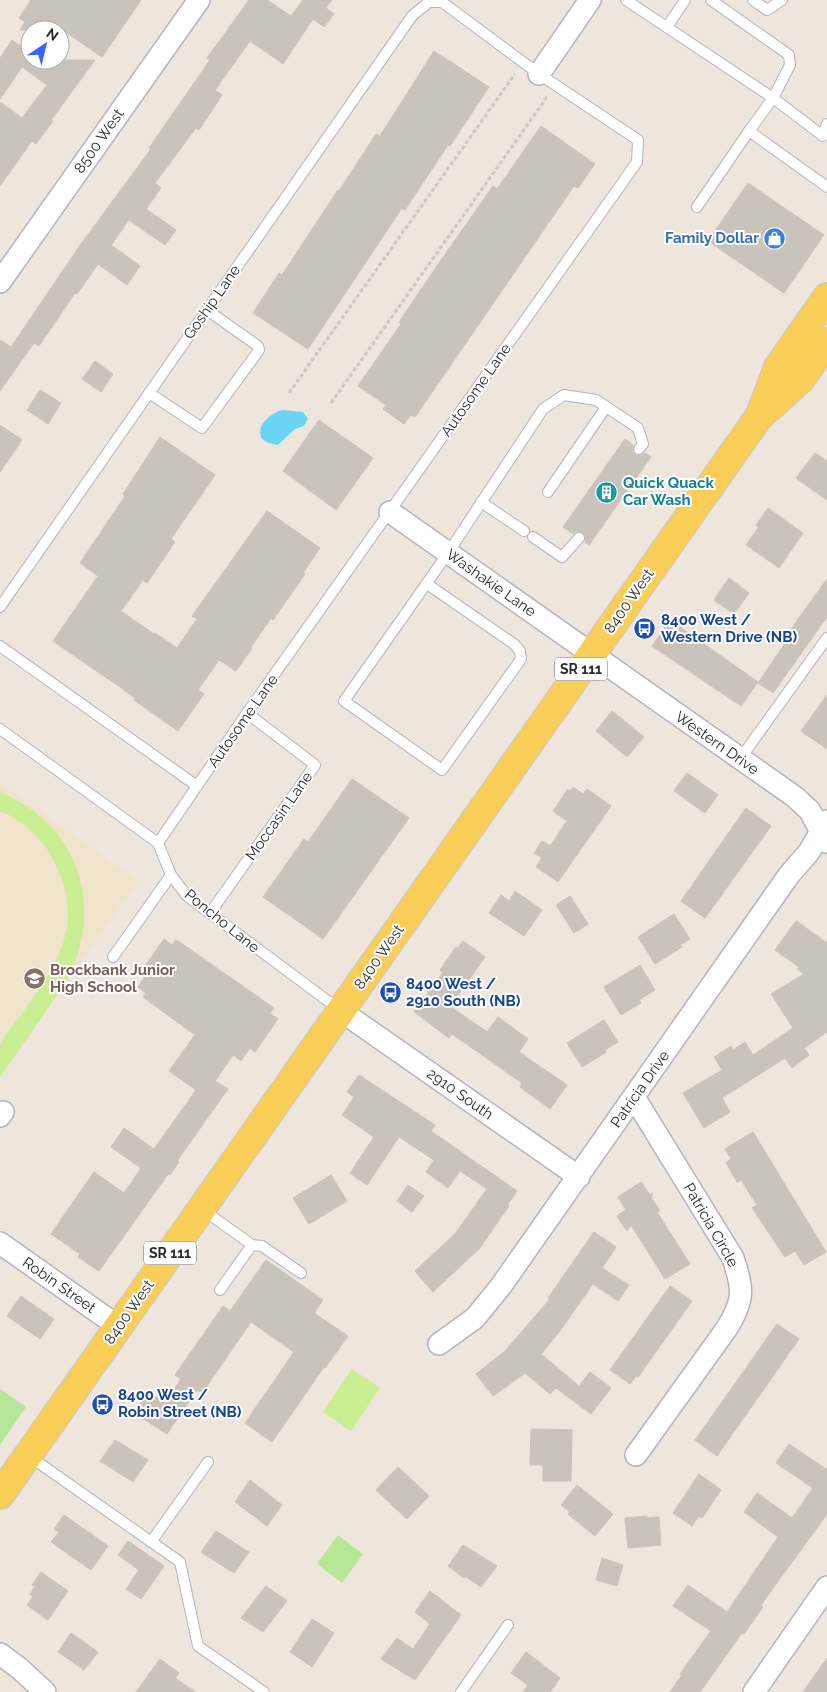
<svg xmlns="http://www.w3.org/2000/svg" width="827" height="1692" font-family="Raleway,sans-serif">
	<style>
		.education { fill: #f0e3cc }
		.green { fill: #b5e797 }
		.pitch { fill: #caef92 }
		.water { fill: #6bd4f5 }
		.building { fill: #c9c3bc; stroke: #cac2b6 }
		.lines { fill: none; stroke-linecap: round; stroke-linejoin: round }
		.lane-casing { stroke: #b1b4c0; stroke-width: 12 }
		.street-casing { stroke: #b1b4c0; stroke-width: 24 }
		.primary-casing { stroke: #c8c8c8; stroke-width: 30 }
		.path { stroke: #c8c8c8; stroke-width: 3; stroke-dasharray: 4 2.5; stroke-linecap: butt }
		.lane { stroke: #fff; stroke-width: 10 }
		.street { stroke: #fff; stroke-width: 21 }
		.primary { stroke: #f8ce58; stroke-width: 28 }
		.labels { text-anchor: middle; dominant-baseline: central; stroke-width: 4; stroke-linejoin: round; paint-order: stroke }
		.shield { fill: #fff; stroke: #6b6b6b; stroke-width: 1 }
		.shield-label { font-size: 14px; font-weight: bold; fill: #2b2b2b }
		.street-label { font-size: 15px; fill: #2b2b2b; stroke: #fff }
		.shop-label { font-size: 15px; font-weight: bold; fill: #366cbe; stroke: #fff; text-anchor: end }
		.culture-label { font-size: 15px; font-weight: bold; fill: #0d838f; stroke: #fff; text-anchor: start }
		.transit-label { font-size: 15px; font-weight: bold; fill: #164399; stroke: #fff; text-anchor: start }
		.education-label { font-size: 15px; font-weight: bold; fill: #785e54; stroke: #fff; text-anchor: start }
	</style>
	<rect width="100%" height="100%" fill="#eee6dd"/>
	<polygon class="education" points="0,783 138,881 0,1076"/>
	<g class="green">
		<polygon points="0,1389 26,1407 0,1445"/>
		<polygon points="338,1535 363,1554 342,1583 317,1564"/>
	</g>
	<g class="pitch">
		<path d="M0 792C81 826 106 909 65 984L0 1077C0 1067 0 1056 0 1046 1 1038 16 1022 21 1015 56 966 85 927 56 865 46 842 24 820 0 811Z"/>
		<polygon points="352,1369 380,1388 351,1431 323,1412"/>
	</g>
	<path class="water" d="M282 410 303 412 308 419 304 426 295 429 278 445C248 442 260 417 282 410Z"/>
	<g class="building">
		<polygon points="31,0 141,0 102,57 51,22 45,30 20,30 25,22 19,18"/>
		<polygon points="249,0 267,0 291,16 303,0 332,0 326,8 334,14 324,27 313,19 283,64 250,41 215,90 222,95 199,130 196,128 155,183 161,188 146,209 176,230 165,245 129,220 111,245 140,266 127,285 98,264 77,294 75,293 39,346 34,343 0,391 0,340 11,347 81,244 151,149 149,148 210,60 207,58"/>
		<polygon points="12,40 30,53 30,60 95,60 51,120 53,121 36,144 32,141 0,186 0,102 22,118 47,85 22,67 0,99 0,58"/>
		<polygon points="434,51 489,87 450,146 448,145 405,210 402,208 308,349 253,313 279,273 282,275 338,190 339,191 376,134 380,136"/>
		<polygon points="541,126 595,164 578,188 574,186 415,417 411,415 404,424 383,409 386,405 358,386 401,324 399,322 439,263 493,186 497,189"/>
		<polygon points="748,183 824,235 784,293 708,241"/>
		<polygon points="95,361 113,374 101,392 82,379"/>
		<polygon points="40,390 61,403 48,424 27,410"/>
		<polygon points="319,420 373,458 336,510 283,471"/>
		<polygon points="0,425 22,440 0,472"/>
		<polygon points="160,437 215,475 171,539 175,542 147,583 143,580 121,611 154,634 155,633 177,648 197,619 192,616 267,511 320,548 303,573 305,574 273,620 271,618 251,647 252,648 236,671 219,660 198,690 204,694 178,731 134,700 135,698 120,687 53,641 98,576 80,563 125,496 123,494"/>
		<polygon points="625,439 633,445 632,451 635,455 641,456 645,453 651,457 589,545 585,542 586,536 583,533 577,531 573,534 563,527"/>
		<polygon points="815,453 827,461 827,500 796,478"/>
		<polygon points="768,508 803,533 779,568 746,545 759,527 756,525"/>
		<polygon points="729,578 749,593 734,614 714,600"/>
		<polygon points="827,579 827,617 773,693 758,683 784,645 781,643"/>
		<polygon points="670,620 758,682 741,706 652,646"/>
		<polygon points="827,695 827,749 801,731"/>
		<polygon points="612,711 644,737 627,757 596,731"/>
		<polygon points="687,773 718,795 705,813 674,791"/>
		<polygon points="352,779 409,818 323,939 263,897 304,839 308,842"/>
		<polygon points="573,787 583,794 587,789 611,806 558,882 536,867 542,858 534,853 542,841 550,846 567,821 553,811 568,789 571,791"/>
		<polygon points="746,808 771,826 705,918 681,901"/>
		<polygon points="515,891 542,910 524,936 489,913 501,895 509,901"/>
		<polygon points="570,896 588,924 574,933 556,905"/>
		<polygon points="674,914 690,939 680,945 682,947 655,964 638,937"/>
		<polygon points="796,921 827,943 827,1032 804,1048 809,1055 792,1068 785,1058 722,1098 730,1112 704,1128 683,1093 722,1070 714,1057 731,1046 733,1050 745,1042 753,1055 793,1028 771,994 804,974 797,969 799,967 775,950"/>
		<polygon points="164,939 172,945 176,940 191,950 274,1008 270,1013 278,1019 255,1052 250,1048 241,1061 233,1055 215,1081 228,1089 177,1161 179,1162 170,1175 168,1174 99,1271 78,1257 80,1254 51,1234 94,1172 124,1193 141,1168 111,1147 124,1128 154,1149 196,1090 169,1071 195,1035 143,997 146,993 138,987 146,975 141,972"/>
		<polygon points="463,941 485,957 450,1006 487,1032 498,1017 528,1039 519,1052 567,1085 550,1109 520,1087 522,1083 452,1034 449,1038 414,1012 443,972 440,970 456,947 458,948"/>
		<polygon points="640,965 655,990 639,1000 641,1003 621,1015 604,987"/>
		<polygon points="604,1020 618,1042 605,1050 606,1052 582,1067 567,1043"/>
		<polygon points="359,1075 435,1125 431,1131 517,1191 508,1204 509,1206 479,1249 433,1292 415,1271 455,1234 487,1189 460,1171 448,1188 426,1172 434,1160 399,1137 367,1185 350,1173 374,1137 342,1115 354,1097 347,1092"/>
		<polygon points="753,1132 826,1252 804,1265 795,1251 785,1257 752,1208 757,1205 741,1180 737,1182 726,1163 731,1159 725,1149"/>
		<polygon points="331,1175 347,1201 309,1224 293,1198"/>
		<polygon points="641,1182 650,1195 653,1193 651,1197 660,1211 657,1212 690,1264 665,1279 631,1225 627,1231 617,1216 626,1210 618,1197"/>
		<polygon points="408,1185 424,1196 412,1212 397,1201"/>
		<polygon points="594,1232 616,1247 602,1268 629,1285 618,1301 593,1284 559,1332 541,1354 579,1386 590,1372 611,1388 591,1414 556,1388 550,1394 525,1373 493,1396 476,1374 505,1351 550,1299 548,1298"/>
		<polygon points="266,1260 323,1300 314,1313 348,1336 325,1368 324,1367 272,1442 245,1423 294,1352 251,1322 202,1393 197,1390 167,1434 134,1413 149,1392 165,1403 181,1379 175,1375 223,1306 230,1311"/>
		<polygon points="670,1286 692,1301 638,1377 636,1376 630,1384 610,1370"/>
		<polygon points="21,1296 54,1319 40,1339 7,1316"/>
		<polygon points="777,1324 799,1339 717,1456 695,1440"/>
		<polygon points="531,1429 572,1430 571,1481 543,1481 543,1465 530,1465"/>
		<polygon points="115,1440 148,1460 133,1482 100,1461"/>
		<polygon points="789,1444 826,1469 827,1468 827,1514 761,1605 763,1607 744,1634 742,1633 700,1692 670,1692 682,1675 680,1674 711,1631 673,1606 688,1585 727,1612 778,1537 744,1512 757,1493 792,1518 813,1488 776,1463"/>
		<polygon points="398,1467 429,1496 407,1519 376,1490"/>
		<polygon points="699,1474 721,1490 702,1518 699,1516 692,1526 673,1513"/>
		<polygon points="250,1480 282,1505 267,1526 235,1502"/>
		<polygon points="577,1485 613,1514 595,1536 568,1514 570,1512 561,1505"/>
		<polygon points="64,1515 108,1546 91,1570 51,1542 59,1532 54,1529"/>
		<polygon points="647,1516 647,1518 659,1517 661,1545 628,1548 625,1518"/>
		<polygon points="216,1531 249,1552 234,1573 201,1552"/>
		<polygon points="128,1541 164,1566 141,1599 126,1589 139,1570 118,1555"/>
		<polygon points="463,1545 497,1566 481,1587 465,1576 464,1578 448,1566"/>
		<polygon points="602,1558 623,1565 617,1586 596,1580"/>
		<polygon points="41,1572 68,1591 48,1620 27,1605 33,1596 30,1594 35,1587 32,1585"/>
		<polygon points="266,1586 287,1601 263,1632 241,1618"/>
		<polygon points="430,1591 461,1615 415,1680 381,1659 397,1638 413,1649 430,1624 415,1612"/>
		<polygon points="312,1619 334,1633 312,1667 290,1652"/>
		<polygon points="71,1633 98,1652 84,1670 58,1652"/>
		<polygon points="526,1652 560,1678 550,1692 523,1692 528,1685 511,1673"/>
		<polygon points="827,1658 827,1692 803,1692"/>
		<polygon points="160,1659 179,1673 175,1678 195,1692 136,1692"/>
	</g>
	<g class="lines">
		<defs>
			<g id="lane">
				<polyline points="626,0 773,98 790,65 789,55 711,0"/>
				<polyline points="753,0 767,10 782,0"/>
				<polyline points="667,27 685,0"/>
				<polyline points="827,124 823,136 773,98 749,131 827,187"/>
				<polyline points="697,207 749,131"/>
				<polyline points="149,393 202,428 254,357 259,350 258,346 207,310"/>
				<polyline points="548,492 606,407"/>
				<polyline points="481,502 524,531"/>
				<polyline points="533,537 562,557 579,538"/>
				<polyline points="427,584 514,644 520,651 521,659 442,770 344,701 448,553 543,409 564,395 596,400 638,428 643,444 639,449"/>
				<polyline points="0,607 412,16 429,2 442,2 539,74 638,140 637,162 247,713 158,843"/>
				<polyline points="0,646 197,786"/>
				<polyline points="0,729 158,843 171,875 187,896 340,1010"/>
				<polyline points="740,759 827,638"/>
				<polyline points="210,913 315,765 247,713"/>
				<polyline points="113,957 171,875"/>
				<polyline points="202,1209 252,1245 220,1290"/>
				<polyline points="252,1245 262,1246 301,1273"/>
				<polyline points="29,1456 180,1562 198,1646 264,1692"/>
				<polyline points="151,1542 208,1462"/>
				<polyline points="461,1692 508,1625"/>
			</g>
			<g id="street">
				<polyline points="539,74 590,0"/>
				<polyline points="0,282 199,0"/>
				<polyline points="390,512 795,797 810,811 826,842"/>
				<polyline points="341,1011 579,1177"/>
				<path d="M634 1097 733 1258C743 1289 745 1299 727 1328L636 1455"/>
				<polyline points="0,1116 3,1112"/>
				<polyline points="0,1243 119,1327"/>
				<polyline points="439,1344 475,1318 501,1286 789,875 809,852 827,821"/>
				<polyline points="0,1654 19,1668 45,1692"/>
				<polyline points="754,1692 827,1587"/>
			</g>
			<g id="primary">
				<polyline points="761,412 778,367 827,297"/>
				<polyline points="0,1495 758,418 801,379 827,342"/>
			</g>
		</defs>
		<use href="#lane" class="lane-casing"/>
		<use href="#street" class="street-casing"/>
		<use href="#primary" class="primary-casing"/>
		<g class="path">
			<polyline points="289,393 515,74"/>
			<polyline points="331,403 547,97"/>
		</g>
		<use href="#lane" class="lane"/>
		<use href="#street" class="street"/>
		<use href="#primary" class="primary"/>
	</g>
	<defs>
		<symbol id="shop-disc" viewBox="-11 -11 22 22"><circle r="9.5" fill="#3f7fe0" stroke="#fff"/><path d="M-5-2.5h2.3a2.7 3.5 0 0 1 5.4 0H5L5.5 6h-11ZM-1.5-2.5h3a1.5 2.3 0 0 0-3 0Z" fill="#fff"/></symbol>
		<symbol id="building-disc" viewBox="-11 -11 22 22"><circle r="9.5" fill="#0f9aa8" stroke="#fff"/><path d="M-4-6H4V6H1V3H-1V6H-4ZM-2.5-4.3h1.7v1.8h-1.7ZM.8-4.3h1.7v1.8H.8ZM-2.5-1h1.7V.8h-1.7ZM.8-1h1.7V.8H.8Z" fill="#fff"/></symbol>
		<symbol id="bus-disc" viewBox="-11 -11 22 22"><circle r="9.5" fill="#1a4fb4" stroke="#fff"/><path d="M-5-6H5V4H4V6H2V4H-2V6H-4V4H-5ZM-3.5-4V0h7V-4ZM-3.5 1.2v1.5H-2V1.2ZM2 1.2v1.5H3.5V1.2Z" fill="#fff"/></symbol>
		<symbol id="school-disc" viewBox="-11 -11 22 22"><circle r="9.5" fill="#8d6e63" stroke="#fff"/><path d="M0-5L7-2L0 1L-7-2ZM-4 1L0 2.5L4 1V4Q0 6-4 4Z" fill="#fff"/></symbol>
	</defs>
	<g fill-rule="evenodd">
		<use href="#shop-disc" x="762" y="226" width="25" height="25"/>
		<use href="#building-disc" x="594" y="480" width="25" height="25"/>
		<use href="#bus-disc" x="632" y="616" width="25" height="25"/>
		<use href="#school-disc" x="22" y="966" width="25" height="25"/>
		<use href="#bus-disc" x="378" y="980" width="25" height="25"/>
		<use href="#bus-disc" x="90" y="1392" width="25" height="25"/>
	</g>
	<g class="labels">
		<g class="shield">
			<rect x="555" y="657.5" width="52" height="23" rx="4"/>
			<rect x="144" y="1241.5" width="52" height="23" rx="4"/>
		</g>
		<g class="shield-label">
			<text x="581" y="669">SR 111</text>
			<text x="170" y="1253">SR 111</text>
		</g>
		<g class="street-label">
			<text transform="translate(99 141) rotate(-55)">8500 West</text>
			<text transform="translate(212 302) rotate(-55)">Goship Lane</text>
			<text transform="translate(476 390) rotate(-55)">Autosome Lane</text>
			<text transform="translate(491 583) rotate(35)">Washakie Lane</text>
			<text transform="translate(629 601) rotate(-55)">8400 West</text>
			<text transform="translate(243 721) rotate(-55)">Autosome Lane</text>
			<text transform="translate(717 743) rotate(35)">Western Drive</text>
			<text transform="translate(279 816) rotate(-55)">Moccasin Lane</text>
			<text transform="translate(222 921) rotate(39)">Poncho Lane</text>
			<text transform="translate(379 957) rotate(-55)">8400 West</text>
			<text transform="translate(640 1089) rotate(-55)">Patricia Drive</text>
			<text transform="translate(460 1094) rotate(35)">2910 South</text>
			<text transform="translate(711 1225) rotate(60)">Patricia Circle</text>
			<text transform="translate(59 1285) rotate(35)">Robin Street</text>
			<text transform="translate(129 1312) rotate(-55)">8400 West</text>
		</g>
		<g class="shop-label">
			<text x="759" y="238">Family Dollar</text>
		</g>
		<g class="culture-label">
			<text x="623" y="483">Quick Quack<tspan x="623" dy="17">Car Wash</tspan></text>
		</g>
		<g class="transit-label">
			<text x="661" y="620">8400 West /<tspan x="661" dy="17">Western Drive (NB)</tspan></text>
			<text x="406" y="984">8400 West /<tspan x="406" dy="17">2910 South (NB)</tspan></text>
			<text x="118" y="1395">8400 West /<tspan x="118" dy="17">Robin Street (NB)</tspan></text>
		</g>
		<g class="education-label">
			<text x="50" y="970">Brockbank Junior<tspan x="50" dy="17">High School</tspan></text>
		</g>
	</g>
	<g transform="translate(45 45) rotate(35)"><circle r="24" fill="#ffffff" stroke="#aaaaaa"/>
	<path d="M0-4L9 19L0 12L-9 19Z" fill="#3964ff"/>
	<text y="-8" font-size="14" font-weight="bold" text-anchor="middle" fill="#2b2b2b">N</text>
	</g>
</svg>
